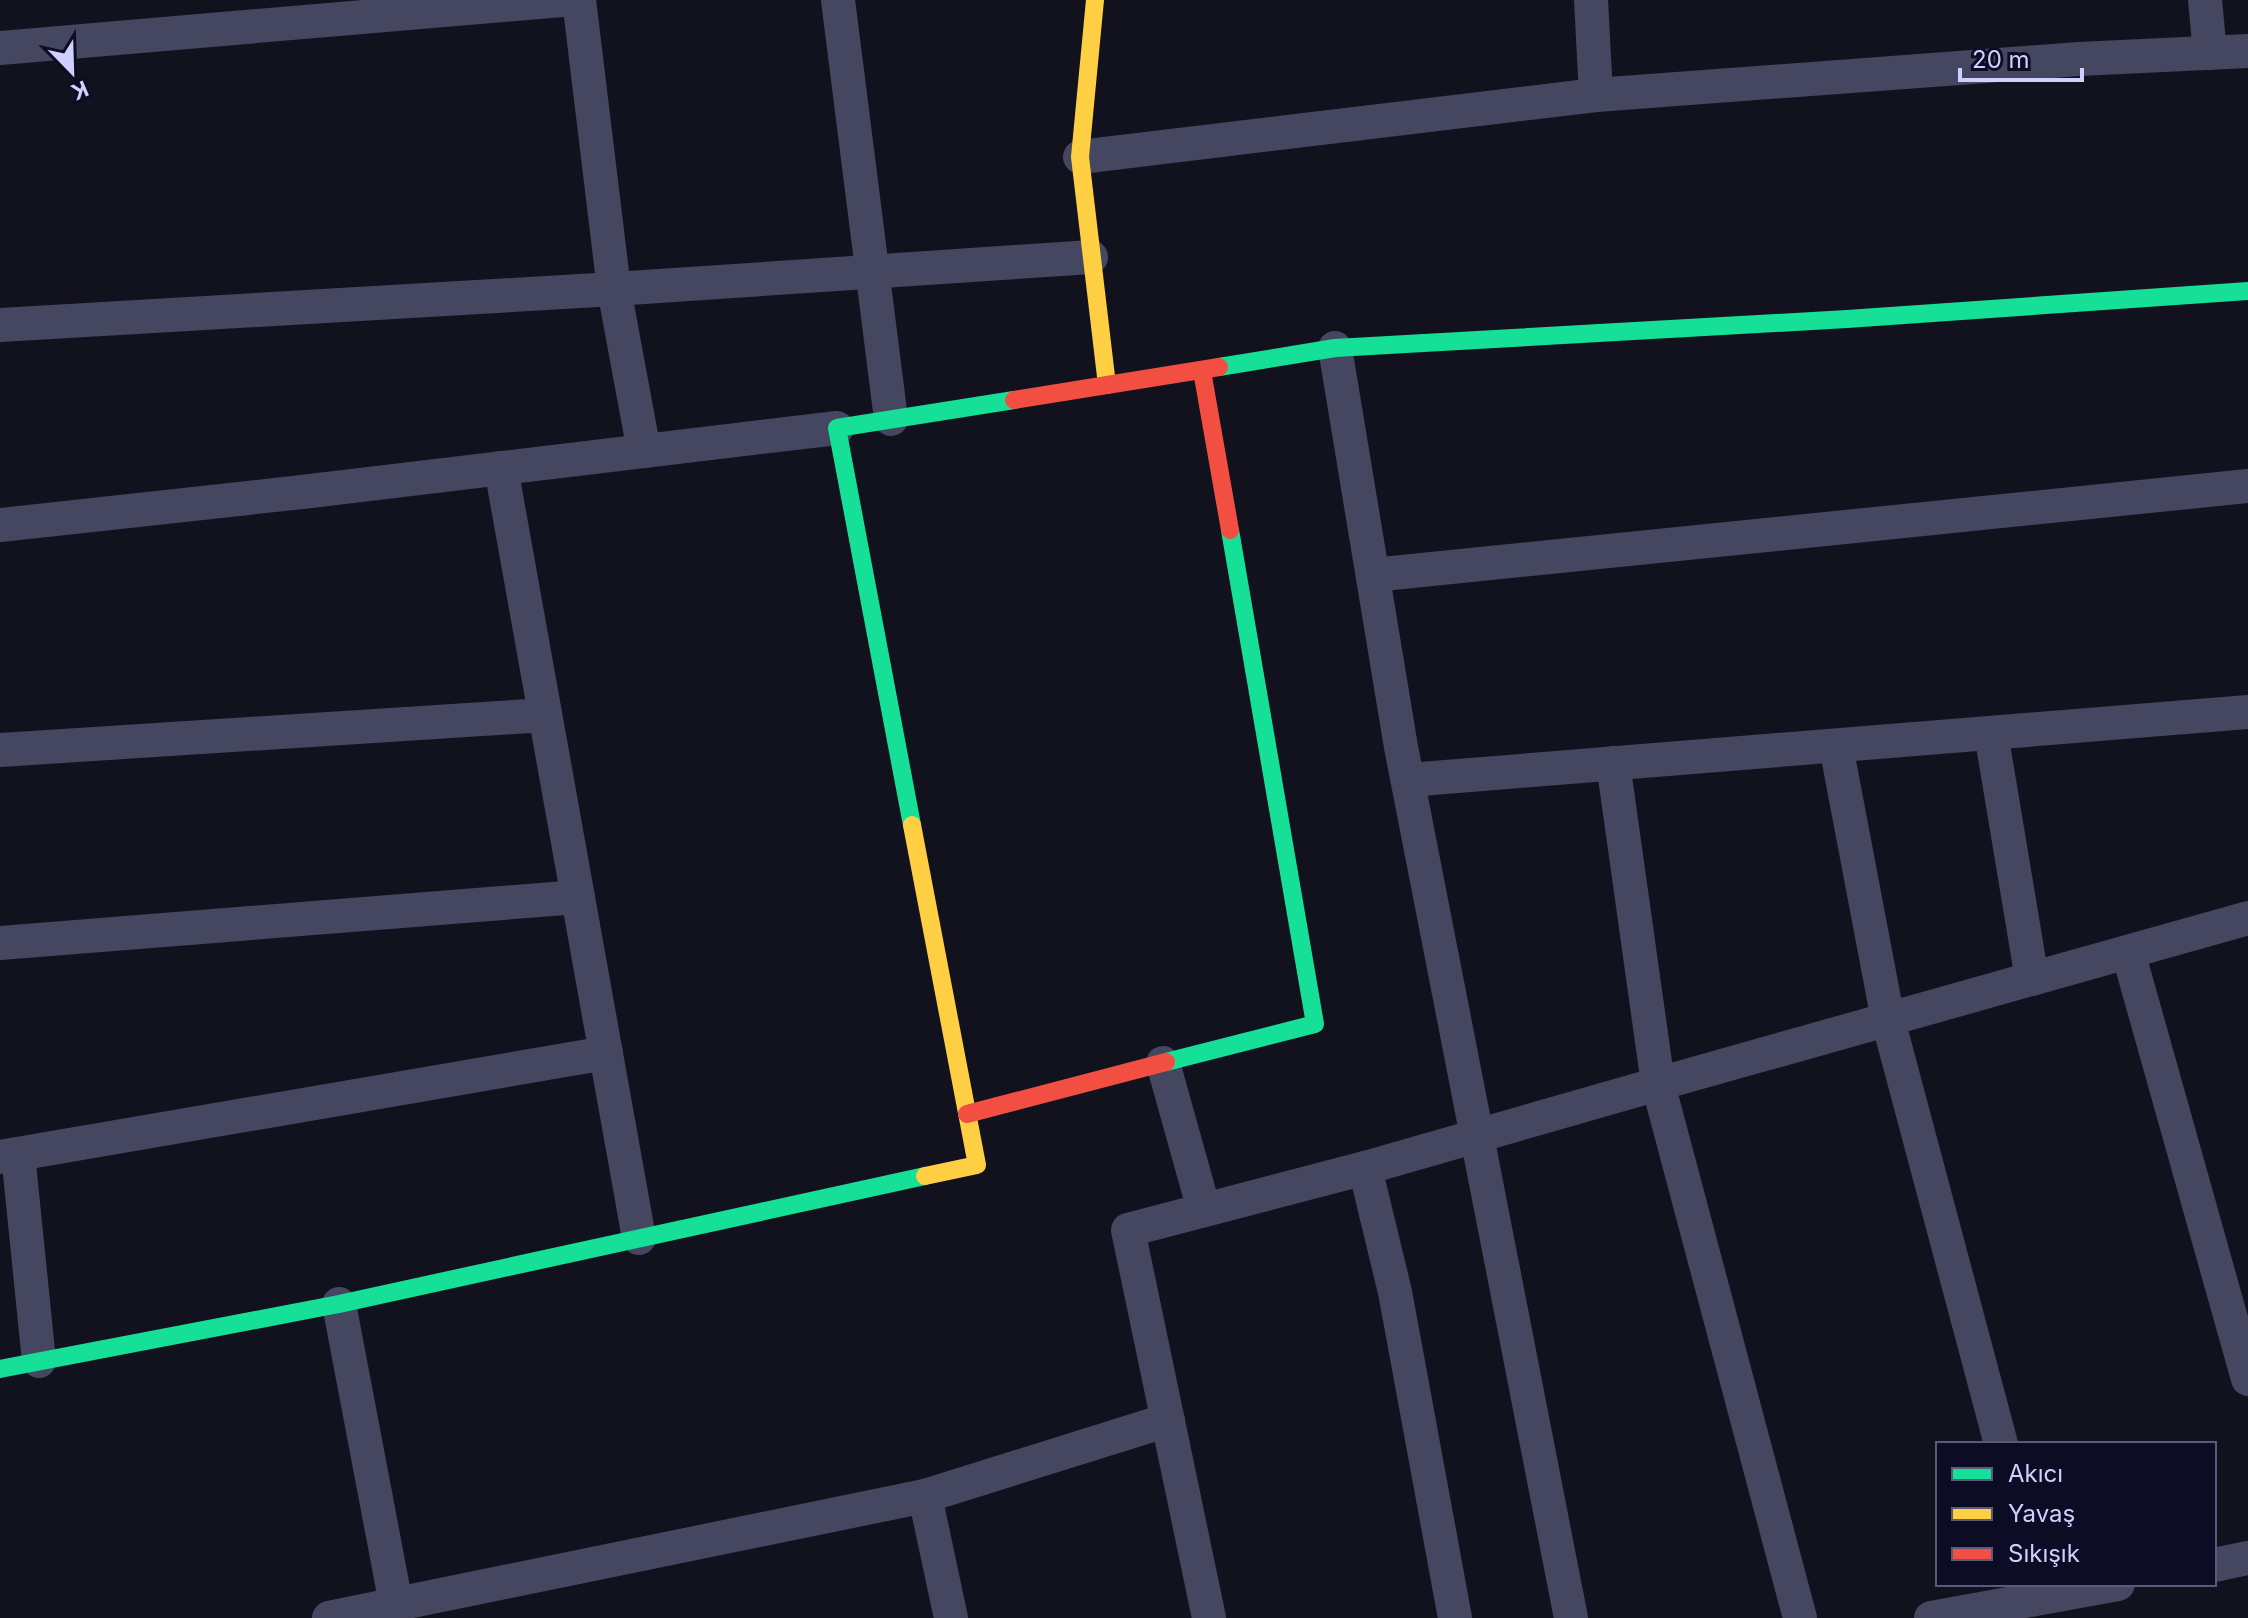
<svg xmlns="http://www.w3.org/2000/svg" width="2248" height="1618" font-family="Inter,sans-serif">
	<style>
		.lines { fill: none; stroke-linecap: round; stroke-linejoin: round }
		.street { stroke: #454761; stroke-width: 34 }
		.fast { stroke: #16e098; stroke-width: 18 }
		.slow { stroke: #ffcf43; stroke-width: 18 }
		.jam { stroke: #f24e42; stroke-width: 18 }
	</style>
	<rect width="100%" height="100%" fill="#12121f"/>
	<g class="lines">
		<g class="street">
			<polyline points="579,0 614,289 644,451"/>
			<polyline points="838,0 891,419"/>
			<polyline points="1591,0 1596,95"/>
			<polyline points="2205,0 2210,53"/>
			<polyline points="0,48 562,0"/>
			<polyline points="1080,157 1596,95 2079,59 2248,51"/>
			<polyline points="0,325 614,289 1091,257"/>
			<polyline points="1335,348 1401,747 1571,1618"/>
			<polyline points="501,468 639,1238"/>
			<polyline points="0,525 302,492 837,428"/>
			<polyline points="1373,575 2248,486"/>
			<polyline points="1991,733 2032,979"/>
			<polyline points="1836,746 1888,1020 2001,1444"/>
			<polyline points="0,750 545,715"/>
			<polyline points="1613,763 1658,1084 1800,1618"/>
			<polyline points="1408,780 2248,712"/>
			<polyline points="0,943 578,897"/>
			<polyline points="2128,952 2248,1379"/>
			<polyline points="1163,1063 1204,1210"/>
			<polyline points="18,1154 39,1361"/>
			<polyline points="0,1157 606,1053"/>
			<polyline points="1365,1168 1395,1292 1455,1618"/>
			<polyline points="339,1304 396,1604"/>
			<polyline points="925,1496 951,1618"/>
			<polyline points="2214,1565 2248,1558"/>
			<polyline points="329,1618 925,1496 1168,1420"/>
			<polyline points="1209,1618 1128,1230 1365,1168 1658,1084 2248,918"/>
			<polyline points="1931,1618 2118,1584"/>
		</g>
		<g class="fast">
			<polyline points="1219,367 1335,348 1847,319 2248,291"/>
			<polyline points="912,825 837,428 1014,400"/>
			<polyline points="1166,1062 1315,1024 1230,530"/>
			<polyline points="0,1369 339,1304 925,1176"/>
		</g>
		<g class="slow">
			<polyline points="1095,0 1080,157 1107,385"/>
			<polyline points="912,825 977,1165 925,1176"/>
		</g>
		<g class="jam">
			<polyline points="1202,371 1230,530"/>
			<polyline points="1014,400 1219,367"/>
			<polyline points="967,1114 1166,1062"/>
		</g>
	</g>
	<rect x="1936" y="1442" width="280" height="144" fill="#0d0c25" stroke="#5b5a7c" stroke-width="2"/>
	<rect x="1952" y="1468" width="40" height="12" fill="#16e098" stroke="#5b5a7c" stroke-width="2"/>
	<text x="2008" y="1482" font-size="24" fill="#d0d0ff">Akıcı</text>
	<rect x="1952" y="1508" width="40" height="12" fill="#ffcf43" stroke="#5b5a7c" stroke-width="2"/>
	<text x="2008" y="1522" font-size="24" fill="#d0d0ff">Yavaş</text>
	<rect x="1952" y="1548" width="40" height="12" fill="#f24e42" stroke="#5b5a7c" stroke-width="2"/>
	<text x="2008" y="1562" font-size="24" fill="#d0d0ff">Sıkışık</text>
	<g transform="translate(72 72) rotate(157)" stroke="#0d0c25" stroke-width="6" paint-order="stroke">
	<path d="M0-6L14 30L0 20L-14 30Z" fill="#d0d0ff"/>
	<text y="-12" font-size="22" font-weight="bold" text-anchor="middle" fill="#d0d0ff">K</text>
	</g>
	<path d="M1960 68v12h122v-12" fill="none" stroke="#d0d0ff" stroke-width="4"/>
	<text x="1972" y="68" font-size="24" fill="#d0d0ff" stroke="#0d0c25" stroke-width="6" paint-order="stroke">20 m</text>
</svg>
